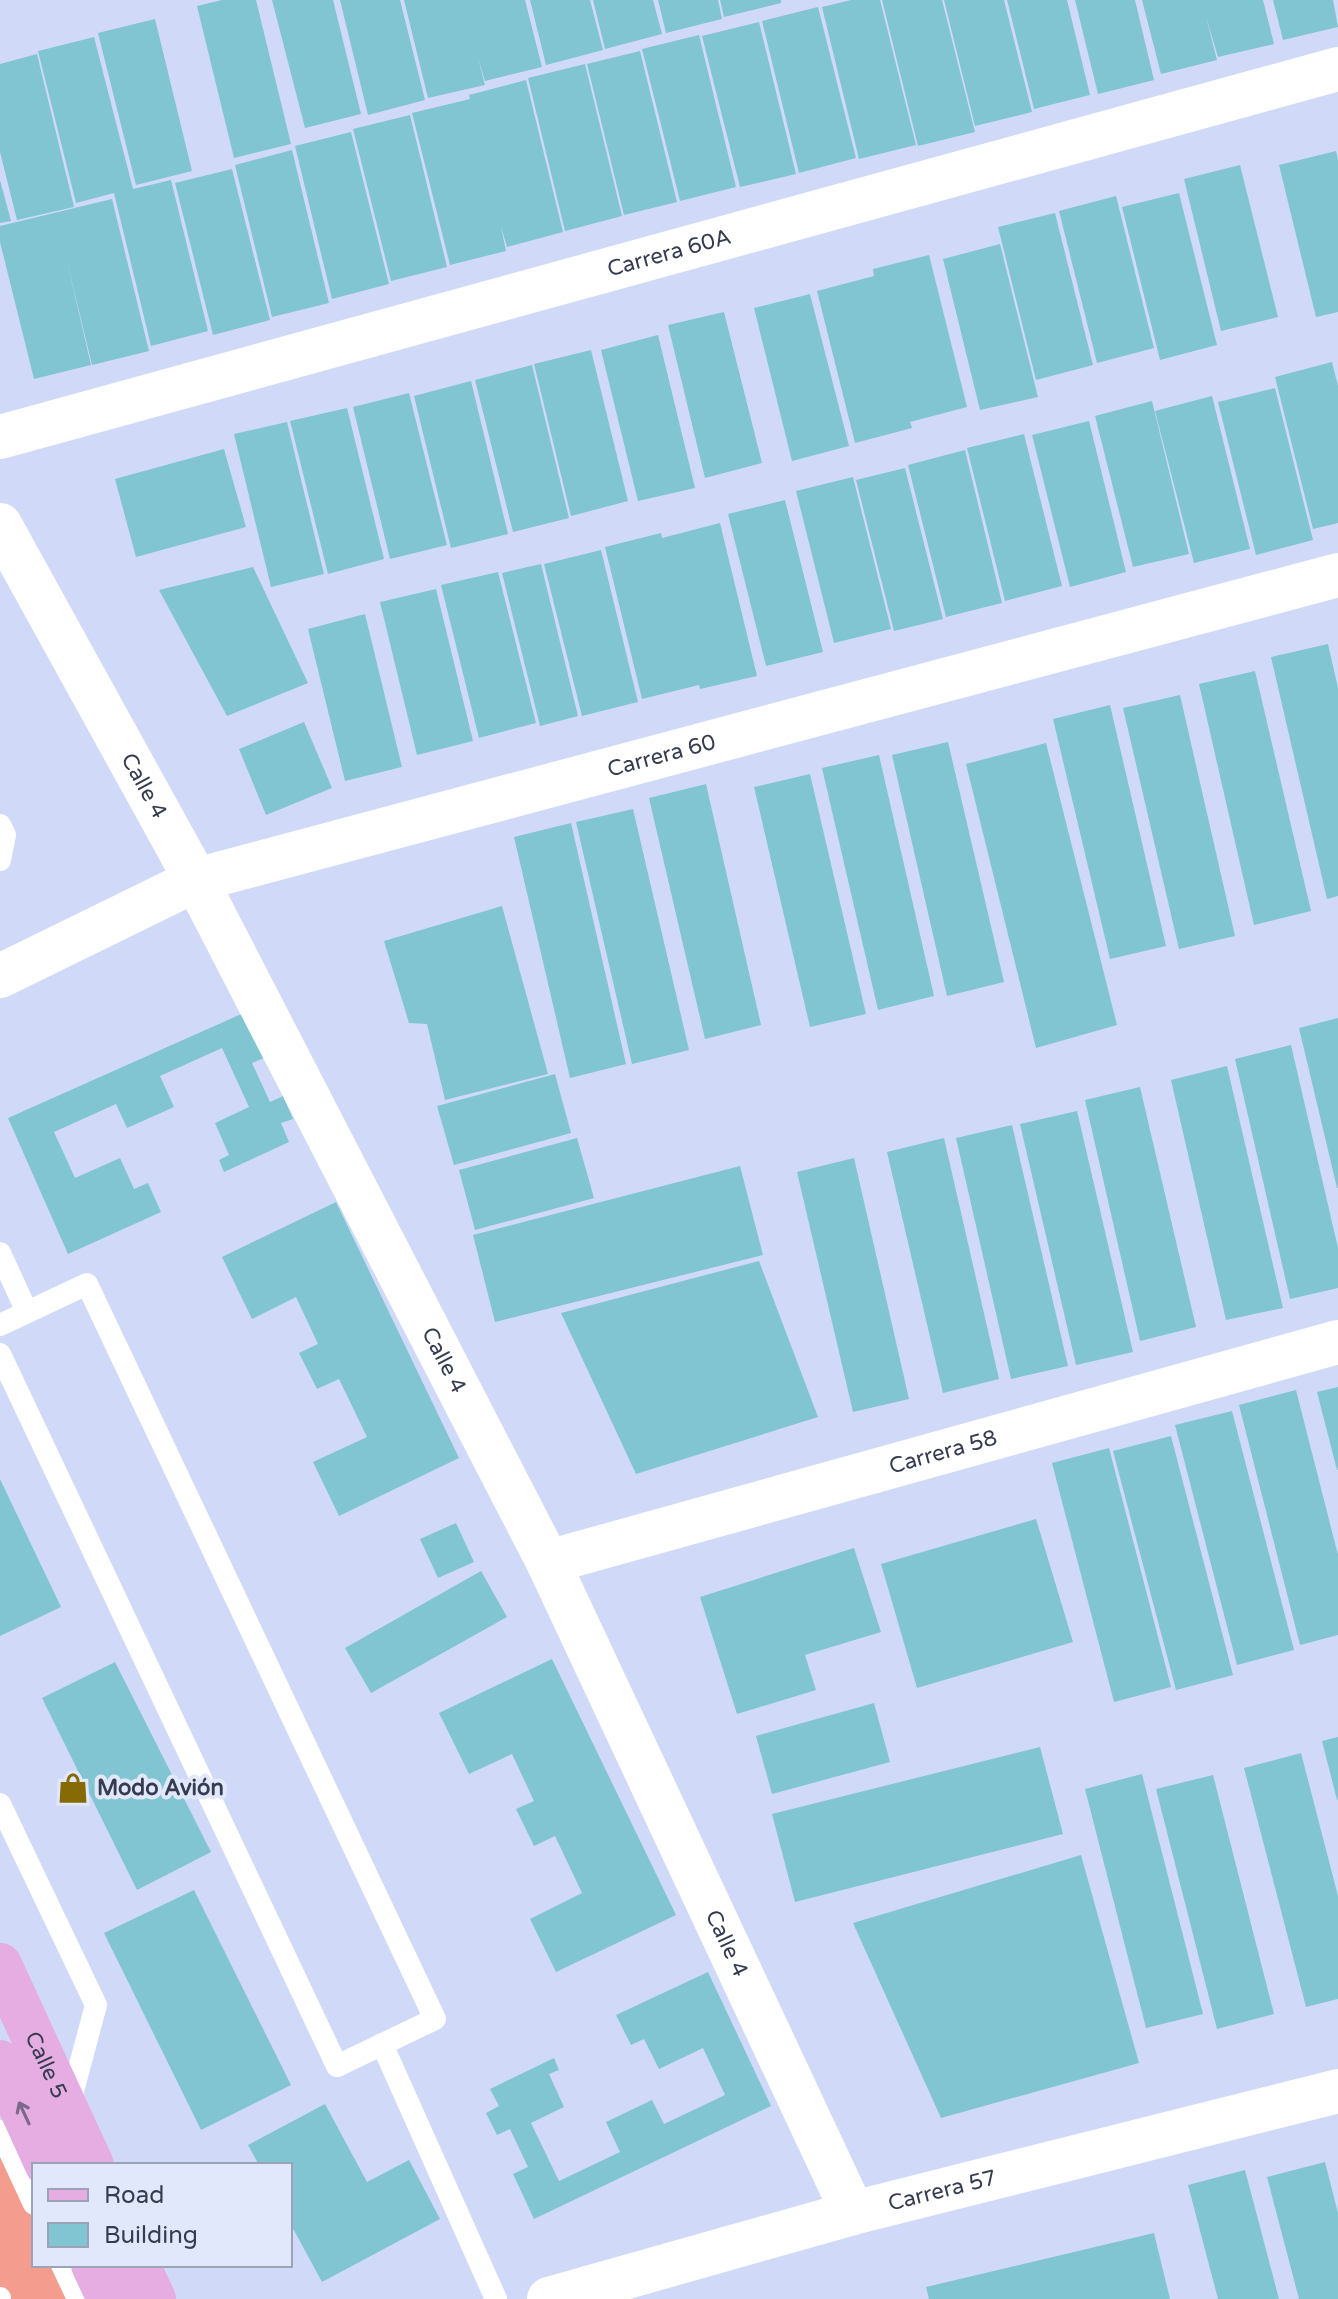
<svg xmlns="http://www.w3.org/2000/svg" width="1338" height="2299" font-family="'Varela Round',sans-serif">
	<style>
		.green { fill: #f49d8f }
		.building { fill: #80c5d1 }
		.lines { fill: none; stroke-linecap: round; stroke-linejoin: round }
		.lane { stroke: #fff; stroke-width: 22 }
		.street { stroke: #fff; stroke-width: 44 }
		.primary { stroke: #e6ade2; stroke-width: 44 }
		.oneway { stroke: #7c698a }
		.labels { text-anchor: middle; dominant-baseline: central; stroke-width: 8; stroke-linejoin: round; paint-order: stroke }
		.street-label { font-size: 22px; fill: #353c4f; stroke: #e1e8fc }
		.poi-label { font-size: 22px; font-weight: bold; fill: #353c4f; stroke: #e1e8fc; text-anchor: start }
	</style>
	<rect width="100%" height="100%" fill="#d0daf8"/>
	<polygon class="green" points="0,2131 34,2204 34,2265 62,2265 78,2299 0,2299"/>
	<g class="building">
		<polygon points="222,0 256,0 291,144 234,158 197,6"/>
		<polygon points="272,0 333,0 361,114 305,128"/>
		<polygon points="340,0 400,0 425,100 368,115"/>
		<polygon points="404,0 525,0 542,67 485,81 478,58 485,85 428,98"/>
		<polygon points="530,0 590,0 603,50 546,65"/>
		<polygon points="593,0 653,0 662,34 605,49"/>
		<polygon points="658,0 718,0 722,19 666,33"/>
		<polygon points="720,0 781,0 781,3 724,17"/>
		<polygon points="851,0 880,0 916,145 859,159 822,7"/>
		<polygon points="882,0 942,0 975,132 918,146"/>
		<polygon points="944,0 1004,0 1032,112 975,126"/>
		<polygon points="1007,0 1067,0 1090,95 1034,109"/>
		<polygon points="1075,0 1135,0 1154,80 1098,94"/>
		<polygon points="1142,0 1263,0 1274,44 1218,57 1206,17 1217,60 1161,74"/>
		<polygon points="1273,0 1333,0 1338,27 1283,40"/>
		<polygon points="818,7 856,158 799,173 762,21"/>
		<polygon points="155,19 192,171 136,185 98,33"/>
		<polygon points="759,22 796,174 740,187 702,36"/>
		<polygon points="699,35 736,187 680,201 642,49"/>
		<polygon points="94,37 133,189 171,180 208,331 151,346 114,193 76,203 38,51"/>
		<polygon points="640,51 677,202 624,215 587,64"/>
		<polygon points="37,54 74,207 17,220 0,152 0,64"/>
		<polygon points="585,64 622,216 565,231 528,78"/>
		<polygon points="526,80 563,232 507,247 501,227 506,251 450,265 412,113 470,99 469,95"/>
		<polygon points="410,115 447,267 391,281 353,129"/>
		<polygon points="351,132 389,284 332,299 295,146"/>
		<polygon points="292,150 329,303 272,317 235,165"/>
		<polygon points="1336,151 1338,160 1338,312 1316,317 1279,165"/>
		<polygon points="1240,165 1278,317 1221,331 1184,179"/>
		<polygon points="232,169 270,320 213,335 175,183"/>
		<polygon points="0,180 11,221 0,223"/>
		<polygon points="1179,193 1217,345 1160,360 1122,207"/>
		<polygon points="1116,196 1154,348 1097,363 1059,211"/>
		<polygon points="112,199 149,351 92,365 65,253 91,365 34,379 0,242 0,226"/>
		<polygon points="1055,213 1093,365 1036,380 998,227"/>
		<polygon points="1000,244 1038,397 980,410 943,259"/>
		<polygon points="929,255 967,407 910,422 912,428 855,443 817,291 874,276 873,269"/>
		<polygon points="810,294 849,446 792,461 754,308"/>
		<polygon points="724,312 762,463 705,478 668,325"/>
		<polygon points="658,335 695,488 638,501 601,350"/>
		<polygon points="591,350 628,501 571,516 534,364"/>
		<polygon points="1332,362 1338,386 1338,523 1313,529 1275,377"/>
		<polygon points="532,365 569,518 513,532 475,380"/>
		<polygon points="471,381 508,534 451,548 414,396"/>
		<polygon points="1275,388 1313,540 1256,555 1218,402"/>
		<polygon points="409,393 447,545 390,559 353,407"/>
		<polygon points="1212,396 1250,549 1194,563 1155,411"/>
		<polygon points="1152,401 1189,554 1133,567 1095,416"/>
		<polygon points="347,408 384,559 328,574 290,421"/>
		<polygon points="1089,421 1126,572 1070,587 1032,435"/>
		<polygon points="287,422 324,574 271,587 234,434"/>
		<polygon points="1024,434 1062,586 1005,601 967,448"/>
		<polygon points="224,449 246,527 136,557 115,479"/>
		<polygon points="965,450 1002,603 946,617 908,465"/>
		<polygon points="905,468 943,619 894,631 856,480"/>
		<polygon points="853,477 891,629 834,643 796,491"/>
		<polygon points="785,500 823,652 766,666 728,514"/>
		<polygon points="720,523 757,676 700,689 699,685 642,699 605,547 661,533 662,538"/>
		<polygon points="601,550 638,702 582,716 544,564"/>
		<polygon points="541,564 578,716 540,726 502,573"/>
		<polygon points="253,567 308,683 227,716 159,590"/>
		<polygon points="498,572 536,723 479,738 441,585"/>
		<polygon points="436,589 473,741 417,755 380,602"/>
		<polygon points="365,614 402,767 345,781 308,629"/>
		<polygon points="1328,644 1338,688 1338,896 1327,899 1271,657"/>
		<polygon points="1255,671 1311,911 1254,925 1199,684"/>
		<polygon points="1180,695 1235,936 1179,949 1123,708"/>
		<polygon points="1110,705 1166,946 1110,959 1053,719"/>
		<polygon points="304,722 332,788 266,815 239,749"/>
		<polygon points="948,742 1004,982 947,996 892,755"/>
		<polygon points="1046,743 1117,1025 1036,1048 966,764"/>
		<polygon points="879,755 934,996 878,1010 822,768"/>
		<polygon points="810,774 866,1014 810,1027 754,787"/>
		<polygon points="706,784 761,1025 705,1039 649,798"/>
		<polygon points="633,809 689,1050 632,1064 576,822"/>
		<polygon points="571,823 626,1064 570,1078 514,837"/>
		<polygon points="502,906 548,1074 445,1100 427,1024 409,1023 384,941"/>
		<polygon points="248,1011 268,1056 252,1063 270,1102 283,1096 293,1119 281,1123 289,1142 224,1172 219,1160 229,1155 215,1123 249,1107 222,1048 160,1076 174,1107 127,1128 116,1104 54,1132 75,1178 120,1158 134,1189 148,1183 161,1212 68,1254 8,1118"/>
		<polygon points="1338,1018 1338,1188 1337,1188 1299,1028"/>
		<polygon points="1291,1045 1338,1248 1338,1288 1290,1299 1235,1059"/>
		<polygon points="1227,1066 1283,1308 1226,1320 1171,1080"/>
		<polygon points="555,1074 571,1133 454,1165 437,1106"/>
		<polygon points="1140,1087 1196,1327 1140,1341 1085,1100"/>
		<polygon points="1077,1111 1133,1352 1076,1365 1020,1124"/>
		<polygon points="1012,1125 1068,1366 1011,1379 956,1138"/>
		<polygon points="577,1138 594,1198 475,1230 459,1170"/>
		<polygon points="944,1138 999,1379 943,1393 887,1152"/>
		<polygon points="854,1158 909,1399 853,1412 797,1172"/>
		<polygon points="740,1166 763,1255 495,1322 473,1235"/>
		<polygon points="336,1202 459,1458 339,1516 313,1462 367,1437 339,1379 317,1389 299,1353 318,1344 296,1297 252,1319 222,1257"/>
		<polygon points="759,1261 818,1417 636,1474 561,1313"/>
		<polygon points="1338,1387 1338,1470 1337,1470 1317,1392"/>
		<polygon points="1296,1390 1338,1555 1338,1635 1300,1645 1239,1405"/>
		<polygon points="1232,1411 1294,1650 1237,1665 1175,1425"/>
		<polygon points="1171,1436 1233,1675 1176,1690 1113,1451"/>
		<polygon points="1109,1448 1171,1687 1114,1702 1052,1463"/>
		<polygon points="0,1479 61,1607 0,1636"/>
		<polygon points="1036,1519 1073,1642 917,1688 881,1564"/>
		<polygon points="456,1523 474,1562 438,1578 420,1539"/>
		<polygon points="854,1548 881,1632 805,1655 816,1690 737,1714 700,1597"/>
		<polygon points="481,1571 507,1617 371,1693 345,1648"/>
		<polygon points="552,1659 676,1915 556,1972 530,1919 582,1893 555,1836 534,1846 516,1809 534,1801 512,1754 469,1774 439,1713"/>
		<polygon points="115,1662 211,1852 137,1890 42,1698"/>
		<polygon points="874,1703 890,1762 772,1794 756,1736"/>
		<polygon points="1338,1737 1338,1800 1337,1800 1322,1741"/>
		<polygon points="1040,1747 1063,1834 795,1902 772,1814"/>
		<polygon points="1301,1753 1338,1896 1338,1999 1306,2007 1244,1768"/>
		<polygon points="1142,1774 1203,2014 1146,2028 1085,1789"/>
		<polygon points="1213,1775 1274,2014 1217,2029 1156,1789"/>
		<polygon points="1081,1855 1139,2063 941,2118 853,1923"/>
		<polygon points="194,1890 291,2085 201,2130 104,1933"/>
		<polygon points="708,1972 771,2106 534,2219 513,2174 528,2167 510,2129 497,2135 486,2113 499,2106 490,2089 554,2058 559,2070 549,2074 564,2107 531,2123 559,2181 620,2152 606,2122 652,2100 664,2124 725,2095 703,2048 659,2069 644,2039 631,2045 616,2015"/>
		<polygon points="325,2104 367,2182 409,2160 440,2219 322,2282 290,2223 290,2165 259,2165 248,2145"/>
		<polygon points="1325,2162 1338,2213 1338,2299 1299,2299 1267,2177"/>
		<polygon points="1245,2170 1279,2299 1218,2299 1188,2185"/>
		<polygon points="1154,2233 1170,2299 929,2299 926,2287"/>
	</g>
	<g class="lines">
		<g class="lane">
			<polyline points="0,825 5,835 0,860"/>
			<polyline points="0,1253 27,1312"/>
			<polyline points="0,1325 87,1284 435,2019 337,2066 0,1354"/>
			<polyline points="0,1804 96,2005 69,2106"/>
			<polyline points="382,2044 496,2299"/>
			<polyline points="0,2131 34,2204"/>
			<polyline points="62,2265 78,2299"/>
			<polyline points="0,2298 0,2299"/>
		</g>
		<g class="street">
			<path id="s1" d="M0 437 1338 69"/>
			<path id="s2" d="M0 525 196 880 548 1562 853 2213"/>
			<path id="s3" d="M0 976 196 880 1338 575"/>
			<path id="s4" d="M548 1562 1338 1342"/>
			<path id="s5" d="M549 2299 853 2213 1338 2091"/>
		</g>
		<g class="primary">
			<path id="s6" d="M0 1965 92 2165"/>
			<polyline points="0,2062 47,2165"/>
			<polyline points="93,2265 109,2299"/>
			<polyline points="138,2265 154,2299"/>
		</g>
	</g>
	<defs><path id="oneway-shaft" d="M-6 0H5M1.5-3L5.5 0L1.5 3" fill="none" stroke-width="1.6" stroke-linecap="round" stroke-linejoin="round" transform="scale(2)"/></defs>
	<use class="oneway" href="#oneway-shaft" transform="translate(24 2113) rotate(-115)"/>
	<defs>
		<symbol id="shop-bare" viewBox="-9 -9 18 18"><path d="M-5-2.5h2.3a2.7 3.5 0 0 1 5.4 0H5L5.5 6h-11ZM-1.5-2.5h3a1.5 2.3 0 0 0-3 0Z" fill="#866a05" stroke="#e1e8fc" stroke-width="2.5" paint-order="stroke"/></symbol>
	</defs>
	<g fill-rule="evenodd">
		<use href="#shop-bare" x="51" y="1766" width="44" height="44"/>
	</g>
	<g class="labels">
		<g class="street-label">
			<text stroke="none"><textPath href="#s1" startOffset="694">Carrera 60A</textPath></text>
			<text stroke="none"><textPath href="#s3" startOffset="700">Carrera 60</textPath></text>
			<text stroke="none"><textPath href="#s2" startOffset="298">Calle 4</textPath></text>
			<text stroke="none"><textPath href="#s2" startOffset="946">Calle 4</textPath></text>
			<text stroke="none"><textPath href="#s4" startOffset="410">Carrera 58</textPath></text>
			<text stroke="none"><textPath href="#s2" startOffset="1594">Calle 4</textPath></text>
			<text stroke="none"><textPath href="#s6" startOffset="110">Calle 5</textPath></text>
			<text stroke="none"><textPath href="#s5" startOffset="408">Carrera 57</textPath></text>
		</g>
		<g class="poi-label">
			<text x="97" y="1788">Modo Avión</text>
		</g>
	</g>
	<rect x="32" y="2163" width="260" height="104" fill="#e1e8fc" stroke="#9ca3b7" stroke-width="2"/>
	<rect x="48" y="2189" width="40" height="12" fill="#e6ade2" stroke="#9ca3b7" stroke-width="2"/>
	<text x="104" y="2203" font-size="24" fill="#353c4f">Road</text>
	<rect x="48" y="2223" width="40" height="24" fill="#80c5d1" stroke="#9ca3b7" stroke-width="2"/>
	<text x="104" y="2243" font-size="24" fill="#353c4f">Building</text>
</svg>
